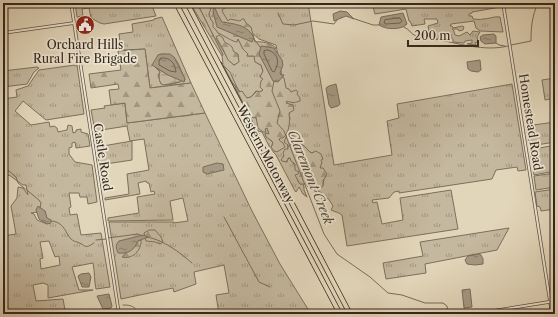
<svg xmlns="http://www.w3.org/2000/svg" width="558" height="317" font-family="'Libre Caslon Text',serif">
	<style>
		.grass { fill: url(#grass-tufts); stroke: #7c705d; fill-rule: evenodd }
		.forest { fill: url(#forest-firs); stroke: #7c705d }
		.wetland { fill: url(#wetland-marsh); stroke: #7c705d }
		.water { fill: url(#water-ripples); stroke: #796c5a }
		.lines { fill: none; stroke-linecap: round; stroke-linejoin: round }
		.shore { stroke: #6e6050; stroke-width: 1 }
		.stream { stroke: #796c5a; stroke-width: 1 }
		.street-casing { stroke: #605343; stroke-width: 3.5 }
		.highway-casing { stroke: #34271b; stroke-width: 5.5 }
		.street { stroke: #ece4d2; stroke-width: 2 }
		.highway { stroke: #e2d6ba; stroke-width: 4 }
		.labels { text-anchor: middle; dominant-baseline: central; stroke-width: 3.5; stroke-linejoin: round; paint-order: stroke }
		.poi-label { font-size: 12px; fill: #34271b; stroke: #ece4d2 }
		.street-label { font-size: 12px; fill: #34271b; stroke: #ece4d2 }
		.water-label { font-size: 13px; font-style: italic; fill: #564a3a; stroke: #ece4d2 }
	</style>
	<defs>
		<pattern id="grass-tufts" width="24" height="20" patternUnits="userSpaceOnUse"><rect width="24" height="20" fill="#c4b89f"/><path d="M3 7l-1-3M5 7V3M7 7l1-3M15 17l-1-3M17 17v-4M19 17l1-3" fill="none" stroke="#a09681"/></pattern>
		<pattern id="forest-firs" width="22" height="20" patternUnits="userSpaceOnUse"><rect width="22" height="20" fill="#c4b89f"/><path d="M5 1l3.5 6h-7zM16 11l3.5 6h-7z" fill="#a09681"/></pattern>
		<pattern id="wetland-marsh" width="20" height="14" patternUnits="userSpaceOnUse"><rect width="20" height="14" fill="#c4b89f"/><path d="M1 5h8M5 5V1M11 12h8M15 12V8" fill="none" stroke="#a09681"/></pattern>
		<pattern id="water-ripples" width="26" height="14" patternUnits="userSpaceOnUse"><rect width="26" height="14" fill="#a79a84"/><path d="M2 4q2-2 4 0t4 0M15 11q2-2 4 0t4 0" fill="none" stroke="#897e6b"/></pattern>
	</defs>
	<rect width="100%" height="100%" fill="#e2d6ba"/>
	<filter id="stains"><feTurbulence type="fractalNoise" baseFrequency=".005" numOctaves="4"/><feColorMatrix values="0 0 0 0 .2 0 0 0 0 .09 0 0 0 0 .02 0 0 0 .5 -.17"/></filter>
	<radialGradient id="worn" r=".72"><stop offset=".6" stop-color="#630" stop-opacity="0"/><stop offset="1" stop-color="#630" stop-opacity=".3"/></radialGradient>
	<g class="grass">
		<polygon points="75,3 151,3 156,16 104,24 100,23 91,18 89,8 82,9 83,16 77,17"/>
		<path d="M197 3H203L211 8 213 22 218 33 229 38H238L243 49 248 54 247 56H254L257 63 261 65 263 71V90L260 92 256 91 251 97 247 98 240 92 227 72 232 82 236 87V89L244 105 265 129 267 128 269 135 265 134 266 137 272 141 273 144 279 140 280 138 290 119 276 45 259 39 244 26 222 22 216 3H308L334 165 392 155 387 121 399 118 397 104 512 84 526 170 518 171 517 167 496 170 492 179 399 193V191L394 192 389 198 372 200 373 203 377 202 382 224 403 220 400 198 451 190 458 229 347 246 342 215C338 212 335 212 331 210L333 206 328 198 324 201 322 200V193L318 191 323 186 324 179 314 152 312 153C308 152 308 149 305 147 299 142 298 144 294 136L287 135 288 149 282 160 287 162V159L290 158 299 172C297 178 296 179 300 184H303L304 187V190L307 197 303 194 299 187 296 192 295 191 276 155 270 148 262 132 258 131 259 134 225 70 221 62 223 64 222 56 223 55ZM218 37 234 52 236 64 234 65C228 61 220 45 216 38Z"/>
		<path d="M372 3H499L500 7 472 12V13L469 14V16H472L473 19C476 19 480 20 483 19 489 19 494 16 500 17L503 32 480 31 476 28 474 21 451 24 450 26H452L453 28 462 26 464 27 463 30 459 31 458 29H452L454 31 455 35 459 36 467 32 470 35 473 31 480 32 477 37 478 42 475 43 476 45 467 44 472 43V40L465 41 464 43 453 42V39L450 37 449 38 448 35 444 37 447 39C442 41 432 38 428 35L427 32 429 31 428 26 438 23 437 19H424L425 24 412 26 410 21H409L406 9 375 14Z"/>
		<path d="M162 17 191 83 150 88 145 49 121 50 119 34 133 32 132 24 154 20V19ZM162 54C178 54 178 65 185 79L184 82 181 80 180 82 168 85 161 84 158 75 160 72 156 68 154 63Z"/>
		<path d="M75 65H77L84 114 46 120 23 101 15 111 31 125 49 122 50 127 54 126 57 128 58 132 67 130 68 125 72 126 73 133 76 132V130L81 129V132L88 134 90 146 76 148 75 142 72 143V147L69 148V154L75 162 92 165 97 202 88 204 87 197H80L79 193H69L71 207 69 208 70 215 77 214 81 235 101 233 110 287 96 289C94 281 95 272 93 263L72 267 79 290H93L48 298V285L43 283 33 285 36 301 63 299 65 310 41 314H3V292L6 290 3 277V236L16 234 11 206 17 198 18 187 23 188 28 195 26 185H23L9 175 7 177 3 152V99L17 97 16 90 28 86 39 70ZM45 211 47 224 37 220 34 214 31 213ZM49 241 55 257 59 256 60 265 41 269 40 259 43 258 40 242Z"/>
		<polygon points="37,67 39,68 34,72 27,84 3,87 3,71"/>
		<polygon points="555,78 555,98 545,100 542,80"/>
		<polygon points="125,103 127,123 205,113 252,211 280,264 311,314 219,314 216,295 229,293 224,265 194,272 196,284 174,292 173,288 121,299 109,222 174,222 174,223 188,221 183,198 170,201 173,220 108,221 108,218 139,213 137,197 155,194 154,191 151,192 149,183 147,183 146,181 138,183 140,194 105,200 105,198 129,194 127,174 149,170 144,139 130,141 127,126 95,131 91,110 105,108 104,106"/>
		<polygon points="555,122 555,142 530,146 526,126"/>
		<polygon points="132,141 132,160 99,165 97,147"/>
		<polygon points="555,145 555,171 534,175 530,150"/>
		<polygon points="555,173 555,187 536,190 534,176"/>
		<polygon points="555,189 555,209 541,211 540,207 537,206 535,192"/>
		<polygon points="509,228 497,250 425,264 426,273 386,279 383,263 423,256 420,242"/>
	</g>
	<g class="forest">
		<polygon points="190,3 197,3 223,55 222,56"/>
		<path d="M203 3H227V7L223 9 222 11 228 21 230 19 240 21 242 19H244L246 23 251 27 255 42C262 41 271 43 276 48L273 50 281 77 284 78 286 88 289 89 291 92 296 90 298 92 297 94 300 98V101C294 103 292 103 287 101L286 103 293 105 294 110 289 113C290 122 290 131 283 138H280L279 140 283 143 285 147 277 152 274 151 271 147 273 144 272 141 266 137 265 133 269 134 267 128 265 129 266 132H263L258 128 256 117 253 118 244 105 236 89V87L232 82 223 65 230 72 239 92 242 91 247 98 251 97 257 91 260 92 263 90 260 87 261 81 263 79 260 77 263 71 261 65 255 62 254 56H247L248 54 243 49 238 39 237 42C233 42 223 35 218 33L216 30 213 27V22L211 20 209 14 211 8Z"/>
		<path d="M219 35 223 38C224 44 229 43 232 47 233 49 233 51 234 52L238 54 239 62 234 65 228 60 223 49 216 37Z"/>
		<polygon points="145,49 150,88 191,83 205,113 127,123 125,103 111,105 109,90 119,89 118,84 91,88 89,74 121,70 118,51"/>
		<path d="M287 135 294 136C297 144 299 142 305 147 308 149 308 152 312 153L316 151 321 154 323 159 321 160 322 162 320 168H323L327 174 325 178 323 180V186L316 192 307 186V184H300L295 175 298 174 299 172 295 170V164L291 161 290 158H288V160H287V162L282 161 281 160 284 156 283 153 285 149H288V145L284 142Z"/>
		<polygon points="149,230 155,230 161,237 163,242 160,244 155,242 146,241 144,233"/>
		<path d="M141 240C142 250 132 260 122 257L137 241Z"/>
	</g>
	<path class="wetland" d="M157 69 181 80 180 82 163 85C158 82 159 76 160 72Z"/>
	<g class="water">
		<path d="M214 6 218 15 222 22C236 24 248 25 254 38L252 42 217 27 213 11Z"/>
		<polygon points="340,11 347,12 354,19 346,16 334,21 333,14"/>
		<path d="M403 13 407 24C402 30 386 30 379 25L381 17Z"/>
		<polygon points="494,34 496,36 496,43 485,44 481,41 480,37 483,35"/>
		<polygon points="261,46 274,48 282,60 283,65 280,73 281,75 284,75 278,82 273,81 259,54"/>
		<polygon points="162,54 170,54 174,57 185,79 184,82 168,75 152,65 158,55"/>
		<polygon points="480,60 481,70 478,72 471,71 468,69 467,62"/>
		<polygon points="336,84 340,104 338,106 331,108 329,105 326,88 329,86"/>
		<polygon points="217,163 223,164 224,170 207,174 203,172 203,167"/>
		<polygon points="38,206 45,211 47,218 51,220 51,223 47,224 39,219 36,210"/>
		<path d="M143 235 148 237 138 241C134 250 129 254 118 253 116 248 115 245 119 241Z"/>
		<polygon points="479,254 481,255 483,259 483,264 475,265 467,264 465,260 468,256"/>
		<polygon points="89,273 91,277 89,287 82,287 78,276 81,274"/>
		<polygon points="470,289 472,307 464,308 462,290"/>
		<polygon points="109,294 112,306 111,308 103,309 97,296"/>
	</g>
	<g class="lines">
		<g class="shore">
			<polygon points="400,18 402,21 400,23 386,24 384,23 385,20"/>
			<path d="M268 50C280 54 279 64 274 72L272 71 264 54V51Z"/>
			<path d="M161 58C170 57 175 63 176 72L170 71 159 65V62Z"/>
		</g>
		<g class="stream">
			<polyline points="290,3 291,5 298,3"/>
			<polyline points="278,13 283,24 294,25 313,21 334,24 337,20"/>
			<polyline points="352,18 373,25 379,25"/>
			<path d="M404 27C409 29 411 34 416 36 420 39 429 38 434 39 458 43 484 52 508 46"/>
			<polyline points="254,39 260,47"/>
			<polyline points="496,43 499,45 505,46"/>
			<path d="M511 45 531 41C531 27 532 16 538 3"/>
			<polyline points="274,81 272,91 280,111 277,123 284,131 324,234 337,254 370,277 388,293 402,295 425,303 443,303 447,306 448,314"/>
			<polyline points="3,166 16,177 18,183 39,200 41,203 40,208"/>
			<polyline points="224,217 259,282 270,287"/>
			<path d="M51 221C67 222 65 237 74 241 75 242 76 241 77 242 86 245 84 250 94 243"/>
			<path d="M147 237C164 240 179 252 192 263"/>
			<polyline points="108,238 138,234 142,236"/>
			<polyline points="96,240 106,239"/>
			<path d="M123 305C131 305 135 306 139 314"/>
		</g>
		<defs>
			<g id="street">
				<polyline points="71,3 119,314"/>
				<polyline points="503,3 552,314"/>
				<polyline points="3,33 74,23"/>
				<polyline points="3,184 5,189 3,194"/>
				<polyline points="474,314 555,301"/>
			</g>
			<g id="highway">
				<polyline points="176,3 340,314"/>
				<polyline points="187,3 350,314"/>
			</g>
		</defs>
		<use href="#street" class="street-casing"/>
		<use href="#highway" class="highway-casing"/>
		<use href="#street" class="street"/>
		<use href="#highway" class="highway"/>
	</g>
	<defs>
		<symbol id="civic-disc" viewBox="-11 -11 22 22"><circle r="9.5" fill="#8f2418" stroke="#ece4d2"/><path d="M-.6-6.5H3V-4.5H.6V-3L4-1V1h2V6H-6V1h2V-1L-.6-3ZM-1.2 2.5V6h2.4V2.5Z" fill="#fff"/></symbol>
	</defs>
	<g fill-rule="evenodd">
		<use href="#civic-disc" x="74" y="14" width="22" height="22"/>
	</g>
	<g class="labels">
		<g class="poi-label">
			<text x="85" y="44">Orchard Hills<tspan x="85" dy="14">Rural Fire Brigade</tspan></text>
		</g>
		<g class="street-label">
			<text transform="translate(531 122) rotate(81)">Homestead Road</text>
			<text transform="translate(266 154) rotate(62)">Western Motorway</text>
			<text transform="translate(103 157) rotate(81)">Castle Road</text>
		</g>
		<g class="water-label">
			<text transform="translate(311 177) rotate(68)">Claremont Creek</text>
		</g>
	</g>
	<rect width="558" height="317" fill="none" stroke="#e2d6ba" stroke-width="16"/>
	<rect x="4" y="4" width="550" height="309" fill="none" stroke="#34271b" stroke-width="2"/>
	<rect x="8" y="8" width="542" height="301" fill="none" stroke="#34271b"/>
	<path d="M408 40v6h70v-6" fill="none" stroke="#34271b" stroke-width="2"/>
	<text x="414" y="40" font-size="12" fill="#34271b" stroke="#ece4d2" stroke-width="3" paint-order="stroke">200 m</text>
	<rect width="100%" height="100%" filter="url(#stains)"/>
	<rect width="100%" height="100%" fill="url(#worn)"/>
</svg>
